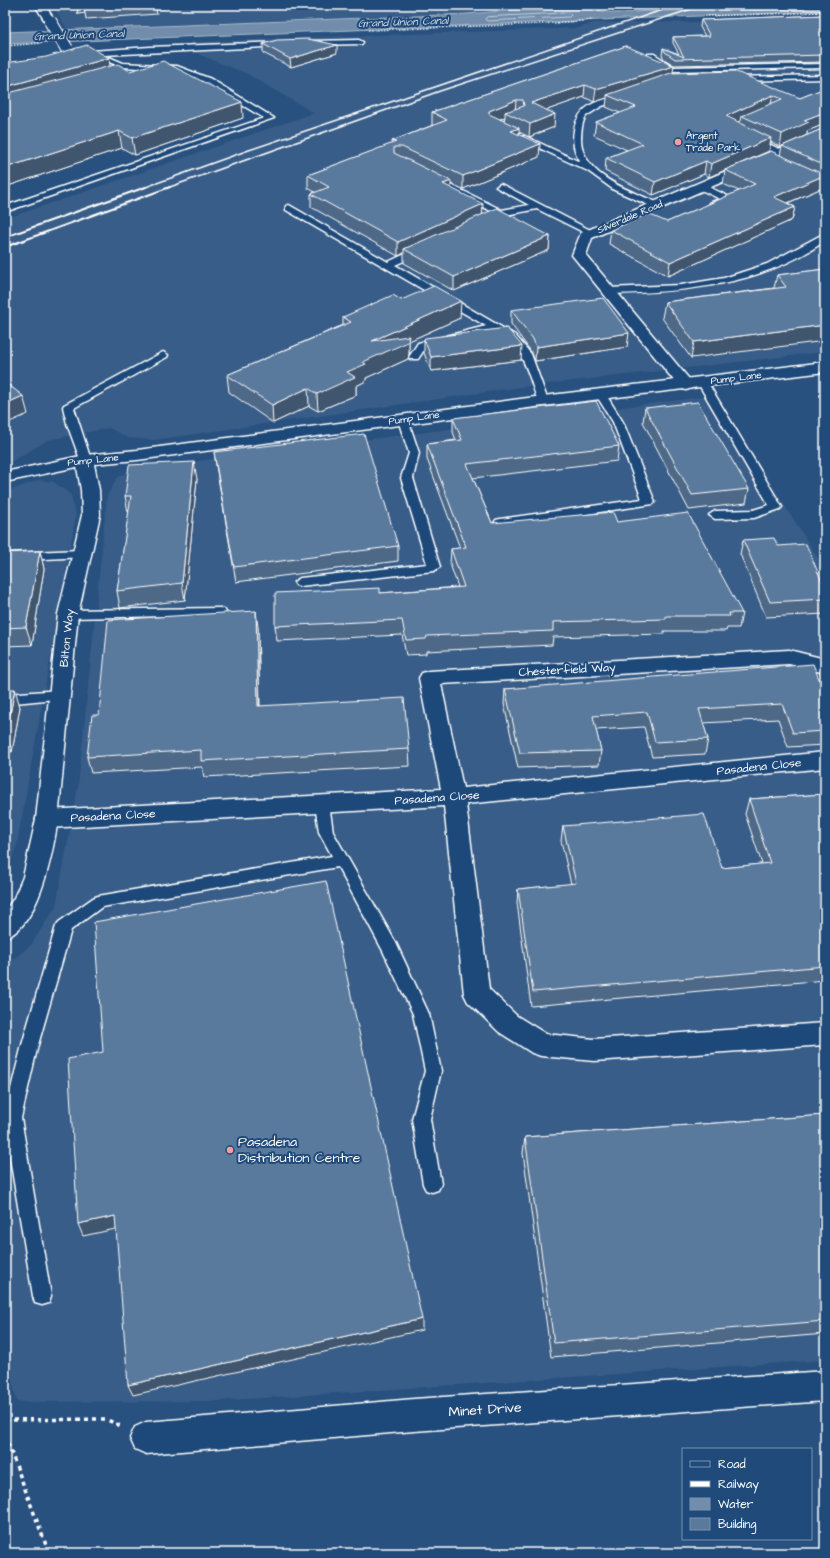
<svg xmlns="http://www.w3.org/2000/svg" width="830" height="1558" font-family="'Architects Daughter',sans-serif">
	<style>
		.built { fill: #375d88 }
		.water { fill: #718dab; stroke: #aabbcd }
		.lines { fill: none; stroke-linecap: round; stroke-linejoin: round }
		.shore { stroke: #c6d1dd; stroke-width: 1 }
		.service-casing { stroke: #fff; stroke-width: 3 }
		.minor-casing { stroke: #fff; stroke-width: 3 }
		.tertiary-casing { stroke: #fff; stroke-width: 3 }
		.trunk-casing { stroke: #fff; stroke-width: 3 }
		.path-far1 { stroke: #fff; stroke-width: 1.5; stroke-dasharray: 1.5 1.5; stroke-linecap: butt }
		.path { stroke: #fff; stroke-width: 3.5; stroke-dasharray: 4 4; stroke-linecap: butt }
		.service { fill: #1f4a7a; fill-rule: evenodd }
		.minor { fill: #1f4a7a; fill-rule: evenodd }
		.tertiary { fill: #1f4a7a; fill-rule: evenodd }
		.trunk { fill: #1f4a7a; fill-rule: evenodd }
		.rail-far1 { stroke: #fff; stroke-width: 1.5 }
		.rail { stroke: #fff; stroke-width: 2 }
		.minor-bridge-casing { stroke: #fff; stroke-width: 14; stroke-linecap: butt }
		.minor-bridge { stroke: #1f4a7a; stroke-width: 12 }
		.wall { fill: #4d6987; stroke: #fff; fill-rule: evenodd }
		.shaded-wall { fill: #3f556e; stroke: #fff }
		.building { fill: #5a7a9d; stroke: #fff }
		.poi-dot { fill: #ff9aa2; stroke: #1f4a7a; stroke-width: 1.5 }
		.labels { text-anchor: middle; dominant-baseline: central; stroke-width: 4; stroke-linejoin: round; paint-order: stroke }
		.far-poi-label { font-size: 10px; fill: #fff; stroke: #1f4a7a; text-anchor: start }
		.far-street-label { font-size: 10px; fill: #fff; stroke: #1f4a7a }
		.far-water-label { font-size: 11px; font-style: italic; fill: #d4dde6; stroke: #1f4a7a }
		.street-label { font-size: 12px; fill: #fff; stroke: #1f4a7a }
		.near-poi-label { font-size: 14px; fill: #fff; stroke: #1f4a7a; text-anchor: start }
		.near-street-label { font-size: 14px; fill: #fff; stroke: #1f4a7a }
	</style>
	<rect width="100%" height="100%" fill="#28517f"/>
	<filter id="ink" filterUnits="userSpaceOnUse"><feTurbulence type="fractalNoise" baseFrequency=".025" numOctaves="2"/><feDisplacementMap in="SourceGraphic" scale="8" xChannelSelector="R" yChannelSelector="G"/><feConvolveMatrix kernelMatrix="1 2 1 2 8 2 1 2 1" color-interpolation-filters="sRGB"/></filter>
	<g filter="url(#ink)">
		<g class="built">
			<polygon points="53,5 476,5 481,13 67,29 54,8"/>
			<polygon points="825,16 825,352 529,386 154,440 128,438 109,428 48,440 14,460 5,463 5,219 314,113 247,74 193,52 190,42 578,28 594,23 721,22"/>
			<polygon points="718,395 745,443 825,569 825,1360 218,1401 17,1402 5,1354 5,966 31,945 56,906 78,787 107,496 117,478 134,469"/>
			<polygon points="39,480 54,482 71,495 76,515 17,844 5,878 5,492"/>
		</g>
		<polygon class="water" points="766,5 825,5 825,11 5,44 5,32 467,14 513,10 584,8 614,13"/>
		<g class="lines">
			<g class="shore">
				<polyline points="745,5 746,9 754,10 825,7"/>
				<polygon points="569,13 571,15 569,17 487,21 485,19 487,17"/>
			</g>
			<defs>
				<g id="service">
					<polygon points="359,40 363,42 362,44 309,45 305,43 309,41"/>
					<polygon points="282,42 285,42 285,46 104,55 123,63 177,66 211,79 274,118 5,212 5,206 264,118 205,83 173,70 122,67 91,55 91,51 150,47"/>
					<polygon points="648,54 654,54 674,67 825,64 825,68 673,71 648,58"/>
					<polygon points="825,75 825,79 735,81 731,79 735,77"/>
					<path d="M623 95 627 97 626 99 602 106 586 116C582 122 581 132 581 140 583 177 631 191 659 203V207H653L614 190 588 171 518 138 525 136 580 162C574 152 572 141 574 130 579 103 600 100 623 95Z"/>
					<polygon points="749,137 755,137 785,152 778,154 749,141"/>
					<polygon points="700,183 730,197 731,199 715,207 709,207 709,203 720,199 697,188 696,186"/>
					<polygon points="449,184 502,210 529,205 496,187 500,184 503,185 596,233 595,235 589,235 537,209 501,216 446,189 445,187"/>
					<path d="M289 205 388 262 418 248H424V252L395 265 515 335 531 354 548 401 547 403H539L538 401C526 368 525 349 493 330L426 347 418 359H410L409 357 418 343 486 326 286 210V206Z"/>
					<path d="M825 233V241C761 286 683 292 608 294L603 291 608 288 681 285 724 278 767 264Z"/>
					<polygon points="163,352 168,355 167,357 74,408 91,460 89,462 81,462 67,424 63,407 64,405"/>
					<polygon points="703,380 708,383 782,507 780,509 754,518 715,519 709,515 715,511 753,510 769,505 698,383"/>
					<polygon points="601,392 605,393 623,422 655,502 653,504 500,527 496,526 494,523 496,520 500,519 642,499 613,422 596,395"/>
					<polygon points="403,417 408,420 419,453 413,478 440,567 434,571 300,586 296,585 294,582 300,578 427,564 401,478 409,453 398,420"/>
					<polygon points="81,550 87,554 85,557 5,561 5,553"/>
					<polygon points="220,608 224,609 226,612 224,615 68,618 64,617 62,614 64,611 68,610"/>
					<polygon points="60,690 65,692 67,695 65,698 5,704 5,694"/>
					<polygon points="322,799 327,800 329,804 333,832 396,943 429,1014 441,1071 430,1119 441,1184 438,1190 432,1192 426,1190 423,1184 412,1119 425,1071 413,1014 383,951 338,867 102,907 71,930 38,1045 21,1118 51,1296 49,1303 42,1305 35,1303 33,1296 5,1128 5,1112 22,1045 56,926 59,922 93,898 98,896 332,856 319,832 315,804 317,800"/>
				</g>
				<g id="minor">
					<polygon points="35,5 45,5 55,21 54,23 46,23"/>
					<polygon points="825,129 825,138 592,238 586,255 694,385 692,388 686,390 680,388 572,255 581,233"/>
					<polygon points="789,650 825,659 825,673 789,664 441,684 463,788 825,752 825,768 466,804 489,989 517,1016 546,1034 594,1039 825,1023 825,1045 594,1061 541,1056 532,1053 499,1032 468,1002 464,994 444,806 47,828 39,825 36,819 39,813 47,810 441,789 419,678 422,673 429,671"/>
					<polygon points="825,1371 825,1401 414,1431 146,1454 135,1449 130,1438 135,1427 146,1422 414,1399"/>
				</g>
				<polygon id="tertiary" points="825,362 825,372 543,406 137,460 94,464 99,490 100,515 78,614 58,819 55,825 47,828 39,825 36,819 58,614 82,515 81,490 77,467 5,482 5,472 85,455 137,450 543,396"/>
				<path id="trunk" d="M47 810 55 813 58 819C53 851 40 926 5 938V911L14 898 23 877 36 819 39 813Z"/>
			</defs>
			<use href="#service" class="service-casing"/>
			<use href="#minor" class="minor-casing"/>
			<use href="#tertiary" class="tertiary-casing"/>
			<use href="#trunk" class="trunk-casing"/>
			<g class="path-far1">
				<polyline points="705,16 825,12"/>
				<polyline points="368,30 541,24 593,20"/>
				<polyline points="5,46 42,43"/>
			</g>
			<g class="path">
				<polyline points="5,1420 105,1419 121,1426"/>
				<polyline points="5,1436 49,1553"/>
			</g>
			<use href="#service" class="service"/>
			<use href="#minor" class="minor"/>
			<use href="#tertiary" class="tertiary"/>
			<use href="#trunk" class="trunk"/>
			<g class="rail-far1">
				<polyline points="143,188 249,150 677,5"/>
				<polyline points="167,188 440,91 704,5"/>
			</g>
			<g class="rail">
				<polyline points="5,237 146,187"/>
				<polyline points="5,247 170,187"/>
			</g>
			<defs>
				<polyline id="minor-bridge" points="50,21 67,49"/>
			</defs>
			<use href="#minor-bridge" class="minor-bridge-casing"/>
			<use href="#minor-bridge" class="minor-bridge"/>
		</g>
		<g class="wall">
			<polygon points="77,5 163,5 164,8 156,9 157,14 86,19 85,13 78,14"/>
			<polygon points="825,15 825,62 674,65 664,59 662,55 663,48 679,54 673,43 673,37 705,36 700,27 701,20"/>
			<polygon points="263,44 337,53 291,67 263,53"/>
			<path d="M626 46 673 73 800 98 825 88V124L807 131V135L780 147 771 142 769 151 709 177 704 174 653 195 605 171 606 158 627 150 594 135 596 122 620 113 606 107 607 98 594 102 584 97 547 110 554 127 529 137 519 132V135L539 157 463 189 451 184V188L482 215 550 236 549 250 454 291 404 263V253L398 256 311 207V194L315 192 308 188V175L392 144V141L433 125H432V112ZM505 117 504 121 500 119Z"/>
			<polygon points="5,48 9,63 110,66 130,71 243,118 135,155 122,148 5,187"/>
			<polygon points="825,129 825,180 824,180 822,188 788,203 795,207 792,220 668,276 609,244 611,230 667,222 739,191 723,184 725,170 780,155 782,146"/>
			<polygon points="825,269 691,358 662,318 665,302 774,288 777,275"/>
			<polygon points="401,300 460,318 409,341 409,354 408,359 366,378 366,381 356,386 356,395 318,411 309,406 273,423 229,392 227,375 343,325 343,317"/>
			<polygon points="511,310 627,347 535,361 532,353 511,324"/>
			<polygon points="424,339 521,360 431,371 424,353"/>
			<polygon points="645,408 749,489 746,503 689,510 643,422"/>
			<polygon points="453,418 619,446 617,461 473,478 492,523 617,522 742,613 739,628 727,628 726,631 664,631 664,634 553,637 552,645 426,651 426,654 406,655 402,635 277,641 275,626 380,593 458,587 450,564 451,549 460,548 427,459 427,444 456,440 453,432"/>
			<polygon points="214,452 398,546 398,561 236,582 216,466"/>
			<polygon points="197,479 185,600 120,608 117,591 129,512 128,512 125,496"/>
			<polygon points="743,540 778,546 825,589 825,614 766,617 740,554"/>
			<polygon points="40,551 44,569 32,645 5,646 5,553"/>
			<polygon points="258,627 260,706 409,749 410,766 204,777 202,767 91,773 87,757 99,715"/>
			<polygon points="5,689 20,707 12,752 5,752"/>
			<polygon points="505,689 825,694 825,745 788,747 778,719 703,723 708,739 705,754 652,757 644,727 596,730 601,751 599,765 518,768 504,704"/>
			<polygon points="825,794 825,980 531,1006 517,903 518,889 571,884 561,841 563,826 722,868 762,864 745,814 749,799"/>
			<polygon points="825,1115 825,1334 551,1357 523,1153 525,1137"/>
		</g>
		<g class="shaded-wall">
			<polygon points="77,5 83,5 85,13 78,14"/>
			<polygon points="156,5 163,5 164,8 156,9"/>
			<polygon points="337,45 337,53 291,67 290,59"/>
			<polygon points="5,52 7,52 10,68 5,69"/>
			<polygon points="109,58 111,74 5,104 5,87"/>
			<polygon points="674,66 672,78 607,95 607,98 594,102 596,89"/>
			<polygon points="585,85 584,97 530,116 531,103"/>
			<polygon points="773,95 770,108 742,116 741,121 724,128 726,116"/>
			<polygon points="516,100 515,113 505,112 505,117 488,124 489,111"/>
			<polygon points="242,102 243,118 135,155 132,138"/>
			<polygon points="825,112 825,124 807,131 807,135 780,147 782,134 804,120"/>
			<polygon points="555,114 554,127 529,137 530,124"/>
			<polygon points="519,128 519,141 511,131"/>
			<polygon points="119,131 122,148 5,187 5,168"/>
			<polygon points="771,138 769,151 709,177 711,164"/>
			<polygon points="540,144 539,157 463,189 463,176"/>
			<polygon points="706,161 704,174 653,195 655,182"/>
			<polygon points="825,175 822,188 771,210 774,197"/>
			<polygon points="451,181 451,194 443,184"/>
			<polygon points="483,204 482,218 404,249 404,253 398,256 398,242"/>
			<polygon points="795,207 792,220 668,276 670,262"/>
			<polygon points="550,236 549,250 454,291 454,277"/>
			<polygon points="461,301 460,318 409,341 409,354 408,359 366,378 366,381 356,386 356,395 318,411 317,394 347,372 363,362 372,341"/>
			<polygon points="825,325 825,341 691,358 694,342"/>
			<polygon points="629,333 627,347 535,361 536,347"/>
			<polygon points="522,346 521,360 431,371 431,357"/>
			<polygon points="308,388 309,406 273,423 272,405"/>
			<polygon points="23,396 28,414 5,424 5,404"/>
			<polygon points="194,462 197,479 185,600 182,583"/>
			<polygon points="40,551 44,569 32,645 26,627"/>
			<polygon points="256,611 258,627 260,723 258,706"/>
			<polygon points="15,689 20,707 12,752 6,734"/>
			<polygon points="115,1216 120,1228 83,1236 78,1224"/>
			<polygon points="422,1319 422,1330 133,1395 128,1385"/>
		</g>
		<g class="building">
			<polygon points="825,15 825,55 675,59 665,52 663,48 684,57 673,37 710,36 701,20"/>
			<polygon points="308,39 337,45 290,59 263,44 277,40"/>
			<polygon points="87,45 109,58 5,87 5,63 46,57"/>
			<polygon points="626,46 674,66 596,89 585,85 531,103 555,114 530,124 505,112 524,106 523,100 516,100 489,111 489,114 519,128 511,131 540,144 463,176 402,147 394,147 394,153 451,181 443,184 483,204 398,242 311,194 329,187 308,175 396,142 392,141 447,120 432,112"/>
			<polygon points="163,61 242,102 132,138 119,131 5,168 5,94 118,64 130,71"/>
			<polygon points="734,71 800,98 825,88 825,112 804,120 809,122 782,134 742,116 782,99 773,95 726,116 771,138 711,164 706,161 655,182 606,158 643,144 596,122 636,107 607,95 671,73"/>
			<polygon points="824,128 825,129 825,166 782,146"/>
			<polygon points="771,151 825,175 774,197 795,207 670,262 611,230 648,214 667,222 755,184 725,170"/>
			<polygon points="497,208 550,236 454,277 404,249"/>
			<polygon points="825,269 825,325 694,342 665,302 786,287 777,275"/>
			<polygon points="434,286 461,301 372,341 409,336 408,342 363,362 366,364 347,372 355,377 317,394 308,388 272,405 227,375 351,322 343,317 393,295 401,300"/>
			<polygon points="603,298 629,333 536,347 533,339 511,310"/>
			<polygon points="507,328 522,346 431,357 424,339 425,338"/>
			<polygon points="5,382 23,396 5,404"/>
			<polygon points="596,401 619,446 467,464 492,523 613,512 617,522 688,513 742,613 729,613 730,616 666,616 666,619 553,622 553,631 427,636 426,639 406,640 402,620 275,626 275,593 380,588 380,593 464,587 451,549 466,547 427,444 462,440 453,418"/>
			<polygon points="698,402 749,489 692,495 645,408"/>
			<polygon points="364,434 398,546 234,567 214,452"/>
			<polygon points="194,462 182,583 117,591 131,496 125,496 129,465"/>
			<polygon points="774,538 778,546 806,544 825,589 825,599 770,602 743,540"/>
			<polygon points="40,551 26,627 5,628 5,553"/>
			<polygon points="256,611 258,706 404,698 409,749 201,761 201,750 87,757 92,715 99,715 108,620"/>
			<polygon points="813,664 825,694 825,731 793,733 782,704 699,709 708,739 655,742 647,712 593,716 601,751 520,753 505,689"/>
			<polygon points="5,689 15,689 6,734 5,734"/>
			<polygon points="825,794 825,966 533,992 518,889 576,883 563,826 704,814 722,868 770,863 749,799"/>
			<polygon points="326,881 422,1319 128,1385 115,1216 78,1224 68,1059 103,1052 94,922"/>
			<polygon points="825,1115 825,1321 554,1343 525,1137"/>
		</g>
	</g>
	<g class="poi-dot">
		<circle cx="678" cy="142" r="4"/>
		<circle cx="230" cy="1150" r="4"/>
	</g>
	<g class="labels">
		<g class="far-poi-label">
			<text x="686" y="136">Argent<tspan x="686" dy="12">Trade Park</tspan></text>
		</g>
		<g class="far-street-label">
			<text transform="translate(630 217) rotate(-23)">Silverdale Road</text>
			<text transform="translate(736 378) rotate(-7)">Pump Lane</text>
			<text transform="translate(414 418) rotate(-8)">Pump Lane</text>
			<text transform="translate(93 460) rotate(-6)">Pump Lane</text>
		</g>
		<g class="far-water-label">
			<text transform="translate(403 22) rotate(-2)">Grand Union Canal</text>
			<text transform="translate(79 35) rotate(-2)">Grand Union Canal</text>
		</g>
		<g class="street-label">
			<text transform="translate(67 638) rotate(-84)">Bilton Way</text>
			<text transform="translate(567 670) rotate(-3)">Chesterfield Way</text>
			<text transform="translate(759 767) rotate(-6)">Pasadena Close</text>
			<text transform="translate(437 798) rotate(-4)">Pasadena Close</text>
			<text transform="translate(113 816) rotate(-3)">Pasadena Close</text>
		</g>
		<g class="near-poi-label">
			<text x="238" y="1142">Pasadena<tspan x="238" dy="16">Distribution Centre</tspan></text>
		</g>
		<g class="near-street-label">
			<text transform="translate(485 1410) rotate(-4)">Minet Drive</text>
		</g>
	</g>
	<rect width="830" height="1558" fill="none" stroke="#1f4a7a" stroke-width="20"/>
	<rect x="10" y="10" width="810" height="1538" fill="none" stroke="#fff" stroke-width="1.5" filter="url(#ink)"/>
	<rect x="682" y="1448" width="130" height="92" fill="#1f4a7a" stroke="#7992af"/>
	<rect x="690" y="1461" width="20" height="6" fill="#1f4a7a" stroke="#7992af"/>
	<text x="718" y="1468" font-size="12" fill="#ffffff">Road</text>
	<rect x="690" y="1481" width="20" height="6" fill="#ffffff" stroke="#7992af"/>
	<text x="718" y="1488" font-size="12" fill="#ffffff">Railway</text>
	<rect x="690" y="1498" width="20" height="12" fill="#718dab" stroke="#7992af"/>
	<text x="718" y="1508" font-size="12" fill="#ffffff">Water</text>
	<rect x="690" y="1518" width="20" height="12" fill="#5a7a9d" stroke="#7992af"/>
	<text x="718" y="1528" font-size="12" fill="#ffffff">Building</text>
</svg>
